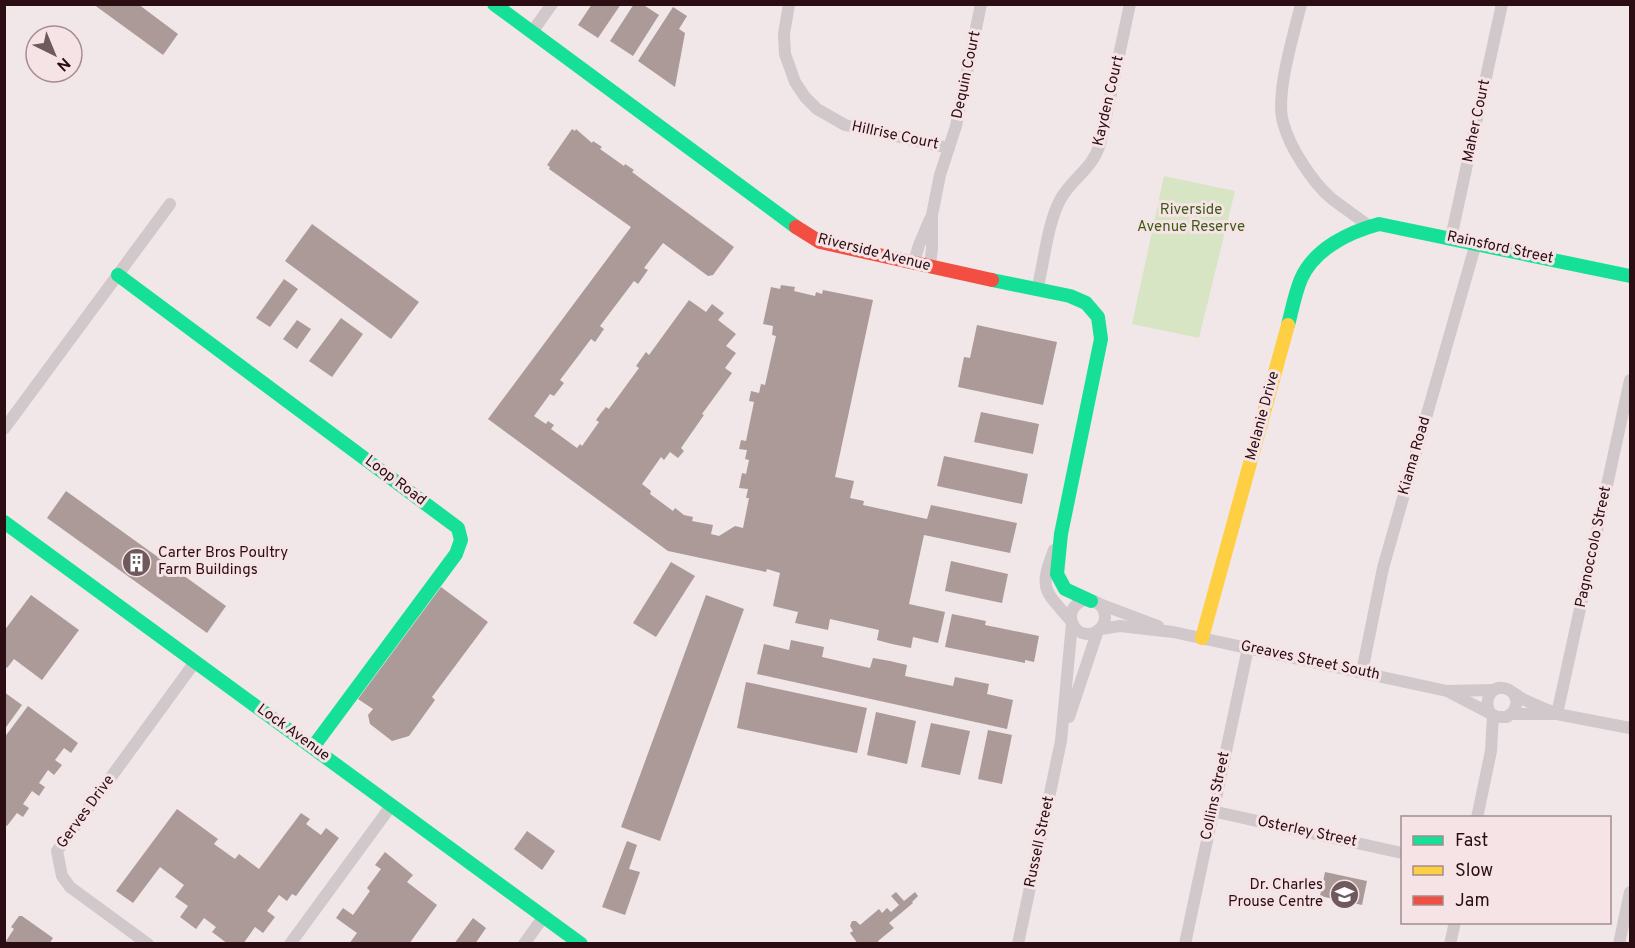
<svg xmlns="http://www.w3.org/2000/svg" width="1635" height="948" font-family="Overpass,sans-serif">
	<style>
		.green { fill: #d8e5c4 }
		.building { fill: #ac9a98 }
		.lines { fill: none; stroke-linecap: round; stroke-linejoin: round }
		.street { stroke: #d0c8ca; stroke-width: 12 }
		.fast { stroke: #16e098; stroke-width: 14 }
		.slow { stroke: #ffcf43; stroke-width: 14 }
		.jam { stroke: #f24e42; stroke-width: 14 }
		.labels { text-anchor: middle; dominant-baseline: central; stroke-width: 6; stroke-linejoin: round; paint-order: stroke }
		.street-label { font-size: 15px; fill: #2b0d13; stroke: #f5e3e5 }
		.park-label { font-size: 15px; fill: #3e5c17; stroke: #f5e3e5 }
		.poi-label { font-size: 15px; fill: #2b0d13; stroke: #f5e3e5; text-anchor: start }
	</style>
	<rect width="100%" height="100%" fill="#f1e7e8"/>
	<polygon class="green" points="1164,176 1235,191 1199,338 1132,324"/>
	<g class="building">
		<polygon points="93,4 138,4 178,34 163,55"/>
		<polygon points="592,4 621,4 598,38 578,25"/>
		<polygon points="634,4 642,4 659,15 633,56 610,41"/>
		<polygon points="673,7 687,16 679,29 685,33 675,87 638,61"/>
		<polygon points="572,129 575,131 576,129 592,143 593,141 602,147 600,149 624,166 625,164 634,170 632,172 734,247 713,275 708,276 663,243 644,268 648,270 638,284 634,281 600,326 604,329 595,342 591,339 560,380 564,383 554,396 550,394 534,416 546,424 548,421 554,425 551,429 577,448 580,444 582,446 599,422 596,420 601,413 606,407 609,409 639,368 636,366 646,352 649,355 689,300 706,312 712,304 724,313 718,320 736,334 726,346 736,353 725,368 732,373 702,414 704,415 681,448 684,451 678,458 670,452 664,460 661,457 642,484 651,491 650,494 673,511 675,508 684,515 693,517 692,521 713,525 711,534 719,536 735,526 743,528 749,498 746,498 748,489 739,488 742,473 746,474 749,460 745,459 747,450 739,449 741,440 746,441 754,402 749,401 751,391 759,393 761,384 765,385 776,336 772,335 773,326 763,324 771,287 780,289 781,285 795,287 794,291 815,296 816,292 822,294 823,290 873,300 835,477 854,481 850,498 864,501 863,505 927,519 931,505 1017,523 1010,553 924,535 909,604 945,612 938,643 913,637 911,648 892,644 877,640 879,630 830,619 828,630 795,623 798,612 773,606 780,573 767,569 766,572 668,551 488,419 631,227 549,169 550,167 547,165"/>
		<polygon points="312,224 419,302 391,339 285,261"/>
		<polygon points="284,279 298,289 270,327 256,318"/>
		<polygon points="341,318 363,334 332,377 309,361"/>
		<polygon points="297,320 311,329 297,349 283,339"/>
		<polygon points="977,325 1057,342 1043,405 958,387 964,357 970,358"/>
		<polygon points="981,412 1039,424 1033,454 974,442"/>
		<polygon points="944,456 1028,474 1022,504 937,486"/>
		<polygon points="66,491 226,606 207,633 47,518"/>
		<polygon points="951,561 1008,574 1002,603 945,591"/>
		<polygon points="671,562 695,576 656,637 633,623"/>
		<polygon points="441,587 488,622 432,697 435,700 409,736 392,741 370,724 368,715 373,709 358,699"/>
		<polygon points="31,595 79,630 42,680 14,659 7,668 4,665 4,631"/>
		<polygon points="706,595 744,609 660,841 621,827"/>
		<polygon points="952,614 986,621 985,625 1039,636 1034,662 1025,660 1025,663 945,647"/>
		<polygon points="791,640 824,647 822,657 870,668 873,658 890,661 907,665 905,676 953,686 955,677 989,684 987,694 1013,700 1007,729 757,674 764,644 789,650"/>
		<polygon points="746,682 867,708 857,753 737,728"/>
		<polygon points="4,692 22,705 4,730"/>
		<polygon points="28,706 78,743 71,753 64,748 55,760 62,765 54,775 48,770 39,783 45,787 39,796 32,791 23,804 29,808 23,817 17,813 7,826 4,824 4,738"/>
		<polygon points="876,712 916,721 907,764 867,755"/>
		<polygon points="931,723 970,731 960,775 921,767"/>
		<polygon points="988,730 1012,735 1002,784 978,779"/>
		<polygon points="177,809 218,839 214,844 235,859 239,854 259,869 301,813 310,819 306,824 321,835 326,828 339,838 296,896 292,894 287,901 279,895 267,911 275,917 263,933 255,927 243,944 228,944 212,932 216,927 204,918 196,929 180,917 188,906 175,897 184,885 160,867 133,903 116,891"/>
		<polygon points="527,831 555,851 542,870 514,849"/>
		<polygon points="627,841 637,845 629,869 640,872 625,915 602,907"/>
		<polygon points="385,852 413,875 407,882 437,905 409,944 349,944 357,933 336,918 343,908 353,915 370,891 367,888 381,869 375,865"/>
		<polygon points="1325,872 1367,881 1362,905 1320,896"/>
		<polygon points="896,892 904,901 915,892 918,896 912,902 913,903 889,923 894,928 878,941 880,944 858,944 850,933 853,931 850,926 852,921 856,921 860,925 879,909 882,913 887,908 891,912 899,905 891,896"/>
		<polygon points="19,916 22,916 53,938 49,944 4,944 14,929 11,927"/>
		<polygon points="473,918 486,928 475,944 454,944"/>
	</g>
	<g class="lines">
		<g class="street">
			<polyline points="789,4 784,34 785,54 795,82 805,97 817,109 845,125 949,148"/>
			<path d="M1301 4C1294 34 1275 94 1283 122 1289 147 1313 183 1332 199 1344 208 1357 217 1369 226"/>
			<polyline points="532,32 552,4"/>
			<polyline points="1451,238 1502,4"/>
			<polyline points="914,262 919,245 930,219"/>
			<polyline points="930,266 932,248 932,215 940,175 956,126 981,4"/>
			<path d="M1037 290C1044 263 1047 225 1060 200 1072 178 1092 170 1100 144L1130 4"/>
			<polyline points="4,429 170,204"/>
			<path d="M1054 550C1038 591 1045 590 1072 622"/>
			<circle cx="1088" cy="617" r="17"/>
			<polyline points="1097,603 1158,626"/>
			<polyline points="1100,629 1120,626 1173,632 1447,691 1493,690"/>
			<polyline points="1362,672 1383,568 1476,243"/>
			<polyline points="1449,692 1497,717 1507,717 1514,711 1517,702 1514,694"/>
			<path d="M1489 711C1484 699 1492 683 1507 689 1512 691 1517 696 1523 699 1533 704 1543 708 1553 712"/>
			<polyline points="1511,714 1557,714 1630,728"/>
			<polyline points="1557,714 1630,380"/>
			<polyline points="1069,717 1098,630"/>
			<polyline points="1212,811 1402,853"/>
			<polyline points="1477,818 1491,751 1493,715"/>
			<polyline points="148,944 70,887 62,876 57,851 195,662"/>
			<polyline points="290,944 391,806"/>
			<polyline points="524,944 544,916"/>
			<polyline points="1018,944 1061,741 1072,623"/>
			<polyline points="1185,944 1248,648"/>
			<polyline points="1450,944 1455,922"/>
			<polyline points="1619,944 1630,892"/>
		</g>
		<g class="fast">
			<polyline points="494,4 796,227"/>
			<polyline points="118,275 458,528 461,540 456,554 313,747"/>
			<polyline points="992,280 1070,296 1086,303 1098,317 1101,339 1061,534 1057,574 1065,589 1091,601"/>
			<path d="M1288 325C1292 310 1295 293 1301 279 1314 249 1349 232 1379 224L1630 276"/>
			<polyline points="4,522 581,944"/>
		</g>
		<polyline class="slow" points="1202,638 1288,325"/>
		<polyline class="jam" points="796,227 820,242 992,280"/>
	</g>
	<defs>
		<symbol id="building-disc" viewBox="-11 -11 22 22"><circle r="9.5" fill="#70595e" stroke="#f5e3e5"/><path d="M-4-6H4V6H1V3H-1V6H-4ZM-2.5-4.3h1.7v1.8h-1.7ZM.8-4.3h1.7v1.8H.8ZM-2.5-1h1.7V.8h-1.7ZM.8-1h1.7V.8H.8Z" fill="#fff"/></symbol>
		<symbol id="school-disc" viewBox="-11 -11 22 22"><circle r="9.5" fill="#70595e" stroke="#f5e3e5"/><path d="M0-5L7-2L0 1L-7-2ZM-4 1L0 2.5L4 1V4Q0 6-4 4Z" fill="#fff"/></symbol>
	</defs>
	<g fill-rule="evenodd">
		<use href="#building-disc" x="120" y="546" width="33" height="33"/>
		<use href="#school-disc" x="1328" y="878" width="33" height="33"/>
	</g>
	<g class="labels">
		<g class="street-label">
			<text transform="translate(967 75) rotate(-78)">Dequin Court</text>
			<text transform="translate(1109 101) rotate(-77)">Kayden Court</text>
			<text transform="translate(1477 121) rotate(-78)">Maher Court</text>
			<text transform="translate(895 136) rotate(12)">Hillrise Court</text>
			<text transform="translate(1500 248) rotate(12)">Rainsford Street</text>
			<text transform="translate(874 253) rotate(14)">Riverside Avenue</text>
			<text transform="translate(1263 416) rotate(-75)">Melanie Drive</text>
			<text transform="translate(1415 456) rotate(-74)">Kiama Road</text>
			<text transform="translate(395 481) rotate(37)">Loop Road</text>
			<text transform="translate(1594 547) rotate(-78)">Pagnoccolo Street</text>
			<text transform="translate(1310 661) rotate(12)">Greaves Street South</text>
			<text transform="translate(293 733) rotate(36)">Lock Avenue</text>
			<text transform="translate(1216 796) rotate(-78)">Collins Street</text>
			<text transform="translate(86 812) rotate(-54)">Gerves Drive</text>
			<text transform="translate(1307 832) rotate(12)">Osterley Street</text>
			<text transform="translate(1040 842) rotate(-78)">Russell Street</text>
		</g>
		<g class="park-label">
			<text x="1191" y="210">Riverside<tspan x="1191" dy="17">Avenue Reserve</tspan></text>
		</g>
		<g class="poi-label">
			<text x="158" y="553">Carter Bros Poultry<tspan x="158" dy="17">Farm Buildings</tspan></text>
			<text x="1323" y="885" text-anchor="end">Dr. Charles<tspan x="1323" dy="17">Prouse Centre</tspan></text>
		</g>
	</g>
	<rect width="1635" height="948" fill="none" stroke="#2b0d13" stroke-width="12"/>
	<rect x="1401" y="816" width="210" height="108" fill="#f5e3e5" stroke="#a48d91" stroke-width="1.5"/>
	<rect x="1413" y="836" width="30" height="9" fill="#16e098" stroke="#a48d91" stroke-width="1.5"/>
	<text x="1455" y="846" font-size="18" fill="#2b0d13">Fast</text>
	<rect x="1413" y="866" width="30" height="9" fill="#ffcf43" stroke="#a48d91" stroke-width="1.5"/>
	<text x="1455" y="876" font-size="18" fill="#2b0d13">Slow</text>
	<rect x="1413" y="896" width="30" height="9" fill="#f24e42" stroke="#a48d91" stroke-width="1.5"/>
	<text x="1455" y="906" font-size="18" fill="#2b0d13">Jam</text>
	<g transform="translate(54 54) rotate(137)"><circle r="28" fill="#f5e3e5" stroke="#a48d91" stroke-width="1.5"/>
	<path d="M0-4.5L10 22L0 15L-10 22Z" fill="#70595e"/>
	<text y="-9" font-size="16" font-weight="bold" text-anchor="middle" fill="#2b0d13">N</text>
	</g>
</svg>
